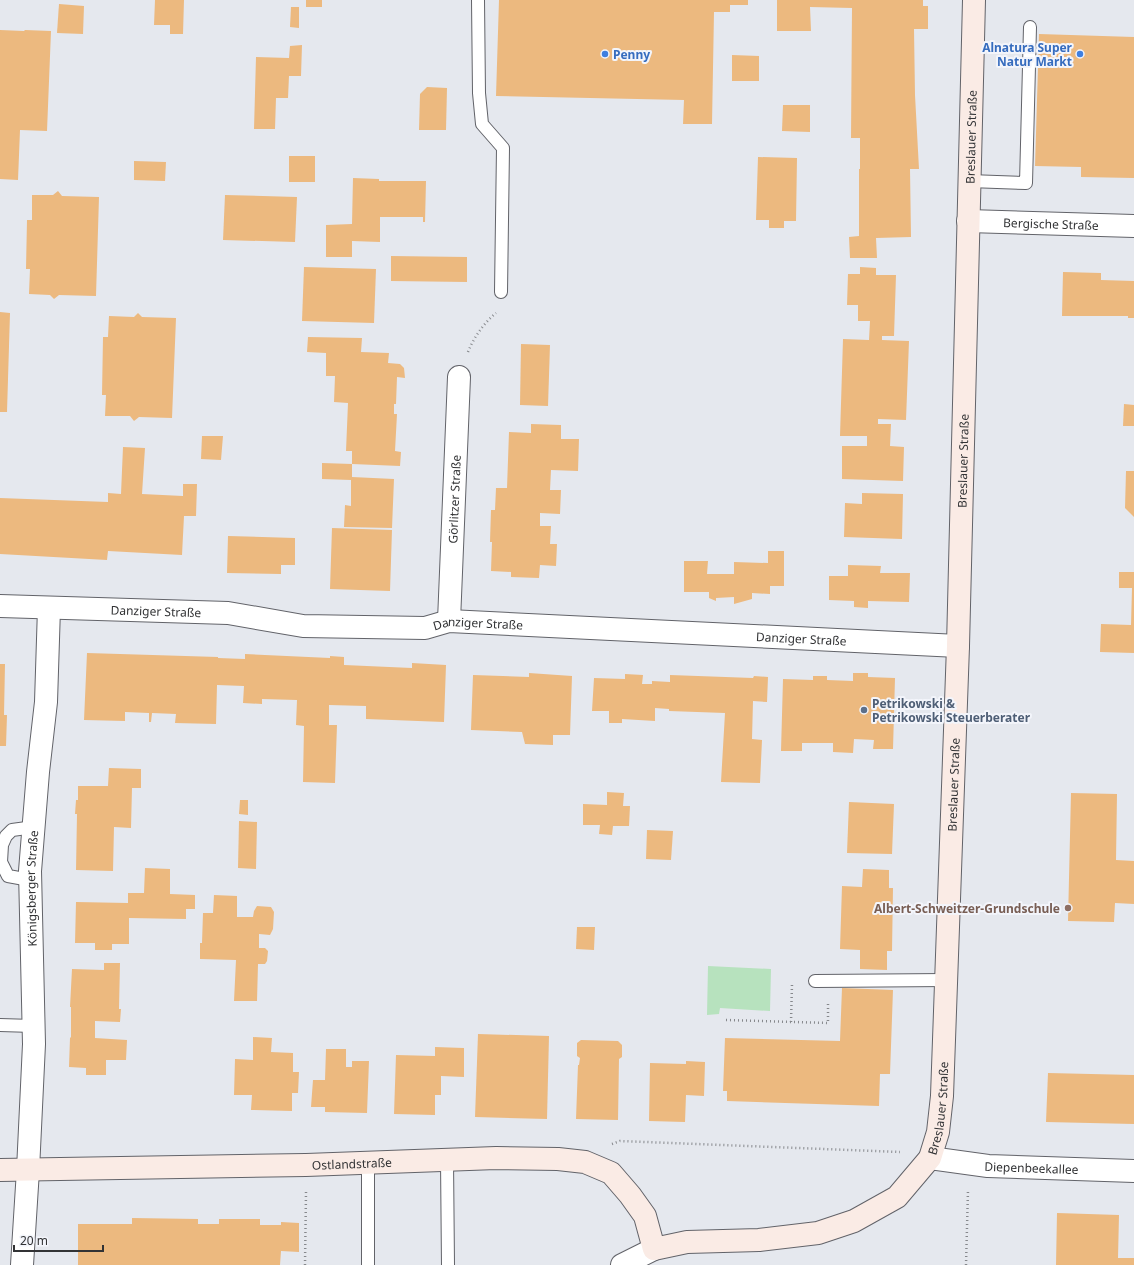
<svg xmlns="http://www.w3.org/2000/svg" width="1134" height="1265" font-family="'Noto Sans',sans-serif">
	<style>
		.green { fill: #b7e2be }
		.building { fill: #ecb97f }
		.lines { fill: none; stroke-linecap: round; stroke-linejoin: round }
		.lane-casing { stroke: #626369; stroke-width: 14 }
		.street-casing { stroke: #626369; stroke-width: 24 }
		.secondary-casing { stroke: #626369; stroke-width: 24 }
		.path { stroke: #86888c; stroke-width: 2.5; stroke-dasharray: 1 3; stroke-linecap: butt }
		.lane { stroke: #fff; stroke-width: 12 }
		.street { stroke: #fff; stroke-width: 22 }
		.secondary { stroke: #faebe5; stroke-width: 22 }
		.shop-dot { fill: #3f7fe0; stroke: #f3f5fb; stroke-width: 1.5 }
		.service-dot { fill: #5c6f8a; stroke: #f3f5fb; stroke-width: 1.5 }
		.education-dot { fill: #8d6e63; stroke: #f3f5fb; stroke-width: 1.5 }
		.labels { text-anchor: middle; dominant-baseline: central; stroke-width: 4; stroke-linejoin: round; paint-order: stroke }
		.shop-label { font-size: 12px; font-weight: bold; fill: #366cbe; stroke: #f3f5fb; text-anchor: end }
		.street-label { font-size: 12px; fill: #323335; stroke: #f3f5fb }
		.service-label { font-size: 12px; font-weight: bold; fill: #4e5e75; stroke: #f3f5fb; text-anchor: start }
		.education-label { font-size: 12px; font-weight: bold; fill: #785e54; stroke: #f3f5fb; text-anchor: end }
	</style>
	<rect width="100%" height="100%" fill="#e5e8ee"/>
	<polygon class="green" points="708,966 771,969 770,1011 720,1008 719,1014 707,1015"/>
	<g class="building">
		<polygon points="155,0 184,0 183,34 170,34 170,25 154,25"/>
		<rect x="306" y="0" width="16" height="7"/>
		<polygon points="499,0 748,0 748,5 730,5 730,12 714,12 712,124 683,124 684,100 496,96"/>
		<polygon points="777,0 923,0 923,6 928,6 928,29 914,29 915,95 919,169 910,169 911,237 876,238 877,258 850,258 849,237 859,236 859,169 860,169 860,138 851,138 852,8 810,7 811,31 777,31"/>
		<polygon points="59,4 84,6 83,34 57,33"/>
		<polygon points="291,7 299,7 299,28 290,27"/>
		<polygon points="0,30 24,31 25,30 51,31 47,131 20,130 18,180 0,179"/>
		<polygon points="1039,34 1134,37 1134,178 1081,177 1081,167 1035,166"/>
		<polygon points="302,45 301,76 289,76 288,98 276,98 275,129 254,129 256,57 289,58 290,46"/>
		<polygon points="732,55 759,56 759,81 732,81"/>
		<polygon points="427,87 447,88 446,130 419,130 420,94"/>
		<polygon points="783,105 810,105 810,132 782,131"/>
		<rect x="289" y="156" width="26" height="26"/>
		<polygon points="758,157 797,158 796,221 784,221 784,228 769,228 769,220 756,220"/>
		<polygon points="134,161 166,162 165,181 134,180"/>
		<polygon points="353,178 379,179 379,181 426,181 425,222 423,222 423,217 380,217 380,242 352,241 352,257 326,257 326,225 352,224"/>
		<polygon points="58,191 62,196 99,197 96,296 59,295 54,299 50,295 29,294 30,269 26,269 27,220 32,220 32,195 53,195"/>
		<polygon points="225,195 297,197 295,242 223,240"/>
		<polygon points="391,256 467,257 467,282 391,281"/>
		<polygon points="304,267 376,269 374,323 302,321"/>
		<polygon points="860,267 876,268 876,275 896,275 894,336 882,336 882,340 909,341 906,420 878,419 878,424 891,424 890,446 904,447 903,481 842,479 842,446 867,446 867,436 840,436 843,339 869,340 870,321 858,321 858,305 847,305 848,274 860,274"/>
		<polygon points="1063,272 1101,273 1101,280 1134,281 1134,318 1128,318 1128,316 1062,316"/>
		<polygon points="0,312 10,313 7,412 0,412"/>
		<polygon points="138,313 142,317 176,318 172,418 139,417 134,421 130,416 105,416 106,395 102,395 103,337 108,337 109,316 134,317"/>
		<polygon points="308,337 362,338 361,352 389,353 388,363 400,364 404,368 405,378 397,377 396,404 394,404 394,414 397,414 395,451 401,452 400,466 352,464 352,451 346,451 348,403 334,402 335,376 326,376 326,353 307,352"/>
		<polygon points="521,344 550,345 548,406 520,405"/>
		<polygon points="1124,404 1134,405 1134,426 1123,426"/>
		<polygon points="531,424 561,425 561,439 579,439 578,471 551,470 550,490 561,490 560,514 540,513 540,526 551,526 550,544 557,544 556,566 540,565 539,578 511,577 511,572 491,571 492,542 490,542 491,510 495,510 496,488 507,488 509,432 531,433"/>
		<polygon points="202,436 223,436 221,460 201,459"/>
		<polygon points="123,447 145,448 142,494 183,496 183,484 197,484 196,516 184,516 182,555 108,551 107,560 0,554 0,498 108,502 108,493 121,494"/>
		<polygon points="322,463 352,464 352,477 394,479 392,528 344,527 345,505 351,506 351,480 322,479"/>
		<polygon points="1126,471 1134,471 1134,517 1125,508"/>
		<polygon points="862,493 903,494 902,539 844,537 845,503 862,504"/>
		<polygon points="332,528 392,530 390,591 330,589"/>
		<polygon points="228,536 295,538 295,565 281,565 281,574 227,573"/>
		<polygon points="768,551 784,551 784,586 770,586 770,594 752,593 752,599 734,604 734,597 716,598 716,601 709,598 709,592 684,592 684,561 708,561 707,574 734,574 734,562 768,563"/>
		<polygon points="848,565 881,566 880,573 910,573 909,602 868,601 868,608 854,607 854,601 829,600 829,576 848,576"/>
		<polygon points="1119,572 1134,572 1134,653 1100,652 1101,624 1131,625 1132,588 1119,588"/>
		<polygon points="87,653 218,657 218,658 245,659 245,654 330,658 330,656 344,657 344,665 412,668 412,663 446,665 444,722 366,719 366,706 329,705 329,725 337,725 335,783 303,782 304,726 296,725 297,700 262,699 262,704 243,703 244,686 217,685 216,724 175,723 176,714 152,713 151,722 149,722 149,713 125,712 125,721 84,720"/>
		<polygon points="0,664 5,664 4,715 7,715 6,746 0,746"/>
		<polygon points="529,673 572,676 570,735 553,735 553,745 525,744 522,732 471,730 473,675 529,677"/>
		<polygon points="853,673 868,673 868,677 895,678 893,749 873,749 874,740 854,739 853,753 833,752 833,743 802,743 802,751 781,751 783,679 813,680 813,676 827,676 827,680 853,681"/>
		<polygon points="625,674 643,675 642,684 652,684 652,681 670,682 670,675 753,678 754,676 768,677 767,702 753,701 752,739 762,740 760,783 721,782 725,713 669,711 669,709 655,708 655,721 622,719 622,723 609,723 609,711 592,711 594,678 625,679"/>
		<polygon points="109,768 141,769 141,788 132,788 131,828 114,827 113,871 76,870 77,814 75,814 76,800 78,800 78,786 108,786"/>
		<polygon points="607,792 624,793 623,806 630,806 629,826 613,826 612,835 599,834 600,825 583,825 583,804 607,805"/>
		<polygon points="1071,793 1117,794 1116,860 1134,861 1134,904 1115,903 1114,922 1068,921"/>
		<polygon points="240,800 248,800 248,815 239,814"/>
		<polygon points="849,802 894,804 892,854 847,853"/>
		<polygon points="239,821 257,822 256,869 238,868"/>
		<polygon points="647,830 673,831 671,860 646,859"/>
		<polygon points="145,868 170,869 170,894 195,895 195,909 186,909 186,919 129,918 129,944 112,944 112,950 95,950 95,943 75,943 76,902 128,903 128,893 144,893"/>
		<polygon points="863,869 889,870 889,888 893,888 892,951 887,951 887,970 860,969 860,950 840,949 842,886 862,887"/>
		<polygon points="214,895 237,896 237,917 253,917 254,911 257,906 271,907 274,912 273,929 270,935 259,934 259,948 265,948 268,951 267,961 265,964 258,964 257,1001 234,1001 236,960 200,959 200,943 202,943 203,913 213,913"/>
		<polygon points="577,927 595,927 594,950 576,949"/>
		<polygon points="104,963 120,963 119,1009 121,1009 120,1022 95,1021 95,1038 127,1040 126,1060 106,1060 106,1075 86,1075 86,1068 69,1067 70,1038 71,1037 71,1007 70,1007 72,969 104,970"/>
		<polygon points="842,988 893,990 890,1074 880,1074 879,1106 727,1101 727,1091 723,1091 725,1038 840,1041"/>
		<polygon points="478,1034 549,1036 547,1119 475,1117"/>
		<polygon points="253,1037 272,1038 271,1052 293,1053 293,1072 299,1072 298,1093 292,1093 292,1111 251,1110 252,1095 234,1095 235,1059 253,1060"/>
		<polygon points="581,1040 618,1041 622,1045 622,1057 619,1059 618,1120 576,1119 578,1065 579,1065 580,1058 577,1056 577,1043"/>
		<polygon points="435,1047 464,1048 464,1077 441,1076 441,1095 435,1095 435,1115 394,1114 396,1055 435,1056"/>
		<polygon points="326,1049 346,1049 346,1067 352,1067 352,1061 369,1061 367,1113 325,1112 325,1107 311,1107 313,1080 325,1080"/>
		<polygon points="686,1061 705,1062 704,1096 686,1095 685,1122 649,1121 650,1063 686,1064"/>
		<polygon points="1048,1073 1134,1075 1134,1124 1046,1122"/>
		<polygon points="1057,1213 1119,1215 1118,1258 1134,1258 1134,1265 1056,1265"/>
		<polygon points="132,1218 198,1219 198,1224 219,1224 219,1219 260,1219 260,1225 281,1225 281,1222 299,1223 299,1252 281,1251 280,1265 78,1265 78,1224 132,1224"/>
	</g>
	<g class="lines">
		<defs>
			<g id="lane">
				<polyline points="478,0 479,93 482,124 503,148 501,292"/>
				<polyline points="969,181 1026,183 1030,27"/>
				<polyline points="30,880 8,876 1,862 2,845 6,836 12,830 34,827"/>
				<polyline points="815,981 947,980"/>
				<polyline points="0,1025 33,1026"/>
				<polyline points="447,1160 448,1265"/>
				<polyline points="368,1163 368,1265"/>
			</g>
			<g id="street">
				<path id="s1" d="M968 221 1134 226"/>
				<path id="s2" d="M0 606 228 613 303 626 425 628 449 621 958 646"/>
				<path id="s3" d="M449 621 459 377"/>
				<path id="s4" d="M930 1158 988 1166 1134 1171"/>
				<path id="s5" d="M22 1265 28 1170 34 1044 30 871 38 772 46 702 49 608"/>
				<polyline points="622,1265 654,1249"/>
			</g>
			<g id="secondary">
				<path id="s6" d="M0 1170 306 1165 496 1158 558 1159 585 1162 611 1173 630 1195 645 1216 654 1249 687 1242 759 1240 818 1233 854 1221 897 1197 930 1158 938 1132 942 1096 958 646 974 0"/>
			</g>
		</defs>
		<use href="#lane" class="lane-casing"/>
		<use href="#street" class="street-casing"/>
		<use href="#secondary" class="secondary-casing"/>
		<g class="path">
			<path d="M468 352C474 337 484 323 496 313"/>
			<polyline points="726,1020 828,1023 828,1002"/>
			<polyline points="791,1022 792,984"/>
			<polyline points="612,1144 620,1141 900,1152"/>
			<polyline points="305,1265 306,1192"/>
			<polyline points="966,1265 968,1190"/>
		</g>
		<use href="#lane" class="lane"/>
		<use href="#street" class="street"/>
		<use href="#secondary" class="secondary"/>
	</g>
	<g class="shop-dot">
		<circle cx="605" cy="54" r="4"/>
		<circle cx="1080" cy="54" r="4"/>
	</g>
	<circle class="service-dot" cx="864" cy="710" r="4"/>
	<circle class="education-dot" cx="1068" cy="908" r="4"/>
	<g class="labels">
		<g class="shop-label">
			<text x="1072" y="47">Alnatura Super<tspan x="1072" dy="14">Natur Markt</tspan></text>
			<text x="613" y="54" text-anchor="start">Penny</text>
		</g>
		<g class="street-label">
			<text stroke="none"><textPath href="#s6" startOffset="2029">Breslauer Straße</textPath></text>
			<text stroke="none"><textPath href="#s1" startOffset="83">Bergische Straße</textPath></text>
			<text stroke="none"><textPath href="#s6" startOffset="1705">Breslauer Straße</textPath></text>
			<text stroke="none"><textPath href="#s3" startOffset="122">Görlitzer Straße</textPath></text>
			<text stroke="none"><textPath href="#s2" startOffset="156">Danziger Straße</textPath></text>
			<text stroke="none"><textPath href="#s2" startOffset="480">Danziger Straße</textPath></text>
			<text stroke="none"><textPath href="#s2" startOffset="804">Danziger Straße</textPath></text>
			<text stroke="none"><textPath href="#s6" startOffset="1381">Breslauer Straße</textPath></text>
			<text stroke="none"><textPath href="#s5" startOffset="377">Königsberger Straße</textPath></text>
			<text stroke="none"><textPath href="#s6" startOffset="1057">Breslauer Straße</textPath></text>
			<text stroke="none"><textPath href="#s6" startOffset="352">Ostlandstraße</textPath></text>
			<text stroke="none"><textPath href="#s4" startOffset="102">Diepenbeekallee</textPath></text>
		</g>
		<g class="service-label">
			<text x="872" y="703">Petrikowski &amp;<tspan x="872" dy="14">Petrikowski Steuerberater</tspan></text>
		</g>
		<g class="education-label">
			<text x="1060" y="908">Albert-Schweitzer-Grundschule</text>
		</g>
	</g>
	<path d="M14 1245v6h89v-6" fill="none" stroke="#323335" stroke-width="2"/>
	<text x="20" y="1245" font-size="12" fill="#323335" stroke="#f3f5fb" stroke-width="3" paint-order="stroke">20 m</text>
</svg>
